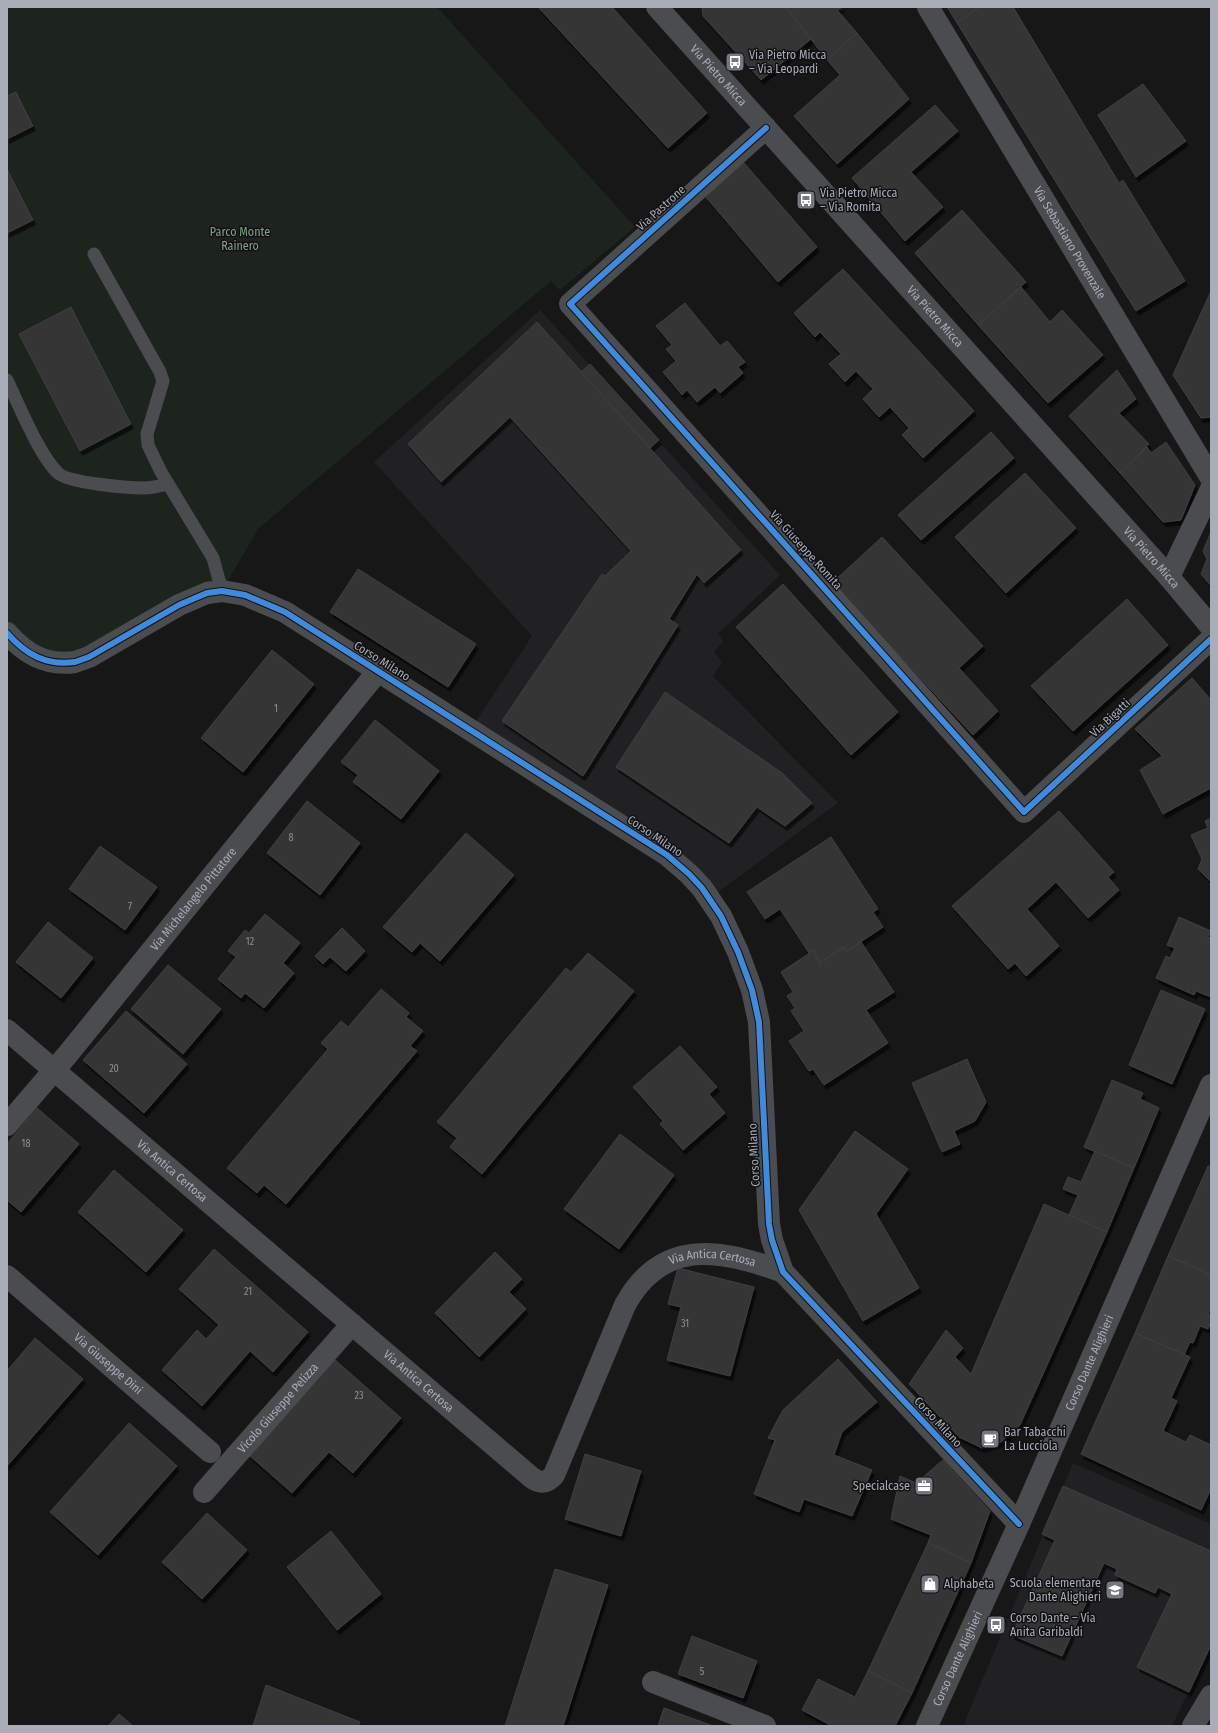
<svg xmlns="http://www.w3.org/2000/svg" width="1218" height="1733" font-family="'Fira Sans Condensed',sans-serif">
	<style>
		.built { fill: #212123 }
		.green { fill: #1d241e }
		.building { fill: #353536; stroke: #3f4043; filter: url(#shadow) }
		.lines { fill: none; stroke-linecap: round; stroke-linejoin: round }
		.service { stroke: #4b4c50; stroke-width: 13 }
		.minor { stroke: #4b4c50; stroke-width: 22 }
		.tertiary { stroke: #4b4c50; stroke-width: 22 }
		.cycleway-casing { stroke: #111113; stroke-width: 8 }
		.cycleway { stroke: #408adc; stroke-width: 6 }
		.labels { text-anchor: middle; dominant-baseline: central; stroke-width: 3; stroke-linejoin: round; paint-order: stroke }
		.number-label { font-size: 10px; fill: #8b8f98 }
		.poi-label { font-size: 12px; fill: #a8adb8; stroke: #111113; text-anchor: start }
		.street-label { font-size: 12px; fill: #a8adb8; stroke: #111113 }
		.park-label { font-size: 12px; fill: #7fa381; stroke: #111113 }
	</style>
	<defs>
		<filter id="shadow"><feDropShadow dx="2.5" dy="4.5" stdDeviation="0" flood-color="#0009"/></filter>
	</defs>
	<rect width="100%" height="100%" fill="#171717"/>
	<g class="built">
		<polygon points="540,310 780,575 718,634 723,641 714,652 722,662 713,676 838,803 717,893 476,721 532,636 374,462"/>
		<polygon points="1073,1463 1211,1524 1211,1645 1172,1726 963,1726"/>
	</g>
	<polygon class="green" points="7,7 437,7 635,227 560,290 551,281 258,529 222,591 75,662 7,633"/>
	<g class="building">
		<polygon points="538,7 612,7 707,113 668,148"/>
		<polygon points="702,7 786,7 811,39 761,80 703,16"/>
		<polygon points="786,7 843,7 837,10 857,33 827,60"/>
		<polygon points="947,7 980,7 957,23"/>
		<polygon points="980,7 1013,7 1119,183 1123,180 1185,281 1136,311 957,23"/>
		<polygon points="857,33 909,99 837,164 794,116 840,75 827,60"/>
		<polygon points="1143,84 1186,141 1136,177 1098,115"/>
		<polygon points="16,92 33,126 7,139 7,96"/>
		<polygon points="935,105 958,131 911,172 943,207 905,241 852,178"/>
		<polygon points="744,163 817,247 778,282 705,196"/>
		<polygon points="7,169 33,220 7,233"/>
		<polygon points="962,210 1026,282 978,325 915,253"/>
		<polygon points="843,269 974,411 923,458 902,435 909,428 890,407 879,417 863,399 873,389 856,371 845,382 829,364 841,354 820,332 815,337 794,313"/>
		<polygon points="1021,287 1050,322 1062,310 1103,355 1048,403 978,325"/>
		<polygon points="1211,291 1211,417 1201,418 1173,375"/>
		<polygon points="685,303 720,346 727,341 745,362 738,367 743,373 720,393 715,387 697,402 687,390 682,395 663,372 676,361 666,349 672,345 656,326"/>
		<polygon points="71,307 131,424 80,451 19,334"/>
		<polygon points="537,322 741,550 704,583 697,574 669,619 678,625 583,776 502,721 602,574 605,576 631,551 510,417 441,482 408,444"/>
		<polygon points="590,364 659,440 650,448 581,372"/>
		<polygon points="1117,370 1136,399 1119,413 1149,444 1120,473 1069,416"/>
		<polygon points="991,432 1014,458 921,540 898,515"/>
		<polygon points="1166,442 1195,485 1181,520 1163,522 1120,473 1147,447 1151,453"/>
		<polygon points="1025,473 1076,528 1006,593 955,537"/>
		<polygon points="1211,532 1211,586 1201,574 1207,559 1203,551"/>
		<polygon points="882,537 983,646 959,668 998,711 973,735 832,583"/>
		<polygon points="358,569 476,644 448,687 330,612"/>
		<polygon points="783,584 898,712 851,755 736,627"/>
		<polygon points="1127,599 1168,645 1073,731 1031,686"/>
		<polygon points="272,650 314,684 243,772 201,738"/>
		<polygon points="1192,678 1211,700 1211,788 1163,814 1140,770 1162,756 1135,729"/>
		<polygon points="665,692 782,773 812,803 785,826 757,807 729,843 616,767"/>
		<polygon points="375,720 439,771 401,819 353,782 358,775 341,762"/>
		<polygon points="307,801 360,843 320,895 267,853"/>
		<polygon points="1059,811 1114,872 1108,877 1119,890 1088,918 1056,882 1027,909 1059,946 1026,976 1015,963 1008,969 952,906"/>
		<polygon points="1211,818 1211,882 1198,869 1202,859 1191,835 1208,828 1205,821"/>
		<polygon points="466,833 514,875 440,961 420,943 412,952 383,927"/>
		<polygon points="831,837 878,909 873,912 883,927 847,951 844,947 820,963 813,951 809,953 780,909 765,919 747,892"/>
		<polygon points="100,846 157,887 125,930 69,889"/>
		<polygon points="265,914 300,943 283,963 294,973 264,1008 245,993 241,998 218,979 236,957 228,951 245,930 249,933"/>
		<polygon points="1179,917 1211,931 1208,937 1211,938 1211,997 1196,991 1194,995 1156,978 1166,956 1170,958 1175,948 1167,945"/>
		<polygon points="48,922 93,958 61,998 16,962"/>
		<polygon points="342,928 365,951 346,971 330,957 323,964 315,956"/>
		<polygon points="861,942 894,992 866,1010 888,1043 824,1085 813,1069 809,1071 789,1041 804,1031 791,1011 795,1008 787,996 793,992 781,972 813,951 820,963 844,947 847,951"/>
		<polygon points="588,953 634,991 482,1174 450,1147 457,1138 437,1122 566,968 571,972"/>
		<polygon points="168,965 221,1009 183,1054 131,1009"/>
		<polygon points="381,989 409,1013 406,1017 423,1031 410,1046 417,1051 286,1204 264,1185 257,1193 227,1168 328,1049 321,1043 341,1021 348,1027"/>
		<polygon points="1161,990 1205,1009 1172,1084 1129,1065"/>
		<polygon points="126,1011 187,1064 144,1113 83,1060"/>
		<polygon points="680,1046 717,1087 709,1094 725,1113 683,1150 660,1124 663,1121 633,1087"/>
		<polygon points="967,1059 986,1102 975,1121 954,1131 960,1144 942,1152 912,1083"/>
		<polygon points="1112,1080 1143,1093 1140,1099 1159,1108 1134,1168 1084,1147"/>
		<polygon points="37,1108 79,1144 21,1212 7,1200 7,1144"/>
		<polygon points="855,1131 908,1169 876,1214 919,1288 863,1321 799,1210"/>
		<polygon points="620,1134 674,1175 619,1249 564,1209"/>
		<polygon points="1095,1151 1134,1168 1107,1232 1069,1215 1078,1195 1063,1189 1068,1177 1081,1182"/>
		<polygon points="1208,1166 1211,1167 1211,1275 1168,1256"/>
		<polygon points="114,1170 183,1230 146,1272 78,1212"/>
		<polygon points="1044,1204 1107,1232 1020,1425 1001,1442 982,1448 959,1437 909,1384 946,1330 963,1348 955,1357 971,1374"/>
		<polygon points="214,1249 308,1332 273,1372 250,1351 202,1406 162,1370 197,1330 206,1339 219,1325 179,1289"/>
		<polygon points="495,1252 522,1279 509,1292 526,1309 479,1357 435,1313"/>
		<polygon points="1168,1256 1211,1275 1211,1308 1208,1314 1211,1315 1211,1322 1208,1329 1200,1326 1193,1343 1190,1342 1184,1355 1135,1333"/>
		<polygon points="678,1268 754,1287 730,1376 667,1360 681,1307 668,1304"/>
		<polygon points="1135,1333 1190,1357 1171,1398 1177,1401 1163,1431 1186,1442 1190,1435 1211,1445 1211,1489 1201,1510 1081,1454"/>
		<polygon points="35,1338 83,1379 7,1466 7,1371"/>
		<polygon points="334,1359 401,1418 353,1473 329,1452 292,1493 249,1455"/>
		<polygon points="838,1359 877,1402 842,1432 834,1455 872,1470 852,1516 804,1499 799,1512 754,1494 775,1440 768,1438 783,1410"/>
		<polygon points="129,1423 177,1466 98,1555 50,1512"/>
		<polygon points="585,1454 641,1471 621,1536 565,1519"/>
		<polygon points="943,1460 990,1511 971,1563 928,1543 931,1535 891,1519 900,1476 916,1483"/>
		<polygon points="1063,1486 1211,1551 1211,1645 1189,1692 1137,1667 1172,1594 1158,1587 1155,1593 1115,1575 1117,1569 1104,1563 1062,1656 1012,1635 1055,1540 1042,1534"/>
		<polygon points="207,1513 247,1550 202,1599 162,1562"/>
		<polygon points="331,1531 381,1594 337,1630 287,1567"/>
		<polygon points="928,1543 971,1563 912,1693 868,1671"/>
		<polygon points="555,1569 608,1585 563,1726 505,1726"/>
		<polygon points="692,1636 757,1661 743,1698 678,1674"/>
		<polygon points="868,1671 912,1693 895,1726 832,1726 802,1710 818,1679 855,1697"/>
		<polygon points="266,1685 360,1722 358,1726 253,1726"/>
		<polygon points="664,1708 713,1726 658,1726"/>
		<polygon points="119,1714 133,1726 108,1726"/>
	</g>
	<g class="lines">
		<g class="service">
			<polyline points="94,254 160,372 163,381 147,434 148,445 161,472 213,558 222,591"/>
			<path d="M7 380C19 405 39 455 58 473 68 483 128 488 144 488 152 488 160 486 168 484"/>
		</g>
		<g class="minor">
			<path id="s1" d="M928 7 1211 478"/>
			<polyline points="766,128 570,304 1024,812 1211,639"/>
			<polyline points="1169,577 1211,489"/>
			<path d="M7 633C26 655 47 666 75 662L89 657 179 605 207 593 222 591 245 595 285 612 667 855 689 874 702 888 721 916 738 952 752 990 759 1022 769 1224 772 1240 783 1272 1019 1524"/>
			<path id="s2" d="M7 1030 531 1477C540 1484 547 1483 554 1475L625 1305C662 1237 722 1249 783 1272"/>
			<path id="s3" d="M7 1125 68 1054 378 671"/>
			<path id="s4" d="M7 1276 210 1452"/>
			<path id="s5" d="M204 1492 352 1324"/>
			<polyline points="653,1682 765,1726"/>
			<polyline points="1193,1726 1211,1696"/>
		</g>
		<g class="tertiary">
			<path id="s6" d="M657 7 1169 577 1211 627"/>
			<path id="s7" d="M927 1726 1019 1524 1211 1085"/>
		</g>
		<defs>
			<g id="cycleway">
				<polyline points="766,128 570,304 1024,812 1211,639"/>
				<path d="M7 633C26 655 47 666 75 662L89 657 179 605 207 593 222 591 245 595 285 612 667 855 689 874 702 888 721 916 738 952 752 990 759 1022 769 1224 772 1240 783 1272 1019 1524"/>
			</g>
		</defs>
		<use href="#cycleway" class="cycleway-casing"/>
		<use href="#cycleway" class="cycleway"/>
	</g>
	<defs>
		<symbol id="bus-square" viewBox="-11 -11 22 22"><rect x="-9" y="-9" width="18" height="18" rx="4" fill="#757880" stroke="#111113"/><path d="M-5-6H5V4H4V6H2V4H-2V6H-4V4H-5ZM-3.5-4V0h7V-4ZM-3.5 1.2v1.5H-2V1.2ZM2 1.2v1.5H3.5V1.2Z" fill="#fff"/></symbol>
		<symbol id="cafe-square" viewBox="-11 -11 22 22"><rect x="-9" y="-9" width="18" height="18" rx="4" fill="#757880" stroke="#111113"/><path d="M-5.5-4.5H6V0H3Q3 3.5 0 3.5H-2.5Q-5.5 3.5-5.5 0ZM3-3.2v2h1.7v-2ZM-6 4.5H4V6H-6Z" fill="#fff"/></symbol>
		<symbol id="office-square" viewBox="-11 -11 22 22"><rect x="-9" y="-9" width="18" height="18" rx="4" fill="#757880" stroke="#111113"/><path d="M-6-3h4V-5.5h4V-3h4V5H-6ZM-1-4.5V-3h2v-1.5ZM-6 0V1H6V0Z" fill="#fff"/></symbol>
		<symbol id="shop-square" viewBox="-11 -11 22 22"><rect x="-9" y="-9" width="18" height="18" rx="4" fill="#757880" stroke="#111113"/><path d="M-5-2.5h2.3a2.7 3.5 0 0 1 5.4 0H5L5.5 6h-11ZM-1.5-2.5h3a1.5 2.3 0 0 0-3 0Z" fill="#fff"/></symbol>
		<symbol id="school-square" viewBox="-11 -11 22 22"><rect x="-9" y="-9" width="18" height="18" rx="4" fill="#757880" stroke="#111113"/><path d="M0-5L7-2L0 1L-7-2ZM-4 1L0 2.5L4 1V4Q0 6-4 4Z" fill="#fff"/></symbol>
	</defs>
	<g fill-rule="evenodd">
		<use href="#bus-square" x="724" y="51" width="22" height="22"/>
		<use href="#bus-square" x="795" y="189" width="22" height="22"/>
		<use href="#cafe-square" x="979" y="1428" width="22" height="22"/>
		<use href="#office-square" x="913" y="1475" width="22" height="22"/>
		<use href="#shop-square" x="919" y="1573" width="22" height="22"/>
		<use href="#school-square" x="1104" y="1579" width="22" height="22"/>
		<use href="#bus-square" x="985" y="1614" width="22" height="22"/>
	</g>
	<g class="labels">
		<g class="number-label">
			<text x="276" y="709">1</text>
			<text x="291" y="838">8</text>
			<text x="130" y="907">7</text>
			<text x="250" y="942">12</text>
			<text x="114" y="1069">20</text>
			<text x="26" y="1144">18</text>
			<text x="248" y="1292">21</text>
			<text x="685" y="1324">31</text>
			<text x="359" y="1396">23</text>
			<text x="702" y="1672">5</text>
		</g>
		<g class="poi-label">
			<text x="749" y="55">Via Pietro Micca<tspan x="749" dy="14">– Via Leopardi</tspan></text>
			<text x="820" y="193">Via Pietro Micca<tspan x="820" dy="14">– Via Romita</tspan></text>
			<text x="1004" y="1432">Bar Tabacchi<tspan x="1004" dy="14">La Lucciola</tspan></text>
			<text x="910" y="1486" text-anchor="end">Specialcase</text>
			<text x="1101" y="1583" text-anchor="end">Scuola elementare<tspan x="1101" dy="14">Dante Alighieri</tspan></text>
			<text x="944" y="1584">Alphabeta</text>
			<text x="1010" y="1618">Corso Dante – Via<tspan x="1010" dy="14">Anita Garibaldi</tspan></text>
		</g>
		<g class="street-label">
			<text stroke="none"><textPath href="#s6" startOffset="92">Via Pietro Micca</textPath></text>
			<text transform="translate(661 208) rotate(-42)">Via Pastrone</text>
			<text stroke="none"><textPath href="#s1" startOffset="275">Via Sebastiano Provenzale</textPath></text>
			<text stroke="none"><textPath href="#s6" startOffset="416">Via Pietro Micca</textPath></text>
			<text transform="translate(806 550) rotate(48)">Via Giuseppe Romita</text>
			<text stroke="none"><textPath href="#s6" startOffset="740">Via Pietro Micca</textPath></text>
			<text transform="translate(382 661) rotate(32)">Corso Milano</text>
			<text transform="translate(1110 718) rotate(-43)">Via Bigatti</text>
			<text transform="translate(655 836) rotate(34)">Corso Milano</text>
			<text stroke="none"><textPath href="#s3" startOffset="293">Via Michelangelo Pittatore</textPath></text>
			<text transform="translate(754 1155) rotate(-93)">Corso Milano</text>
			<text stroke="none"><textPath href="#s2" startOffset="217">Via Antica Certosa</textPath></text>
			<text stroke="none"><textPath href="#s2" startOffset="1007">Via Antica Certosa</textPath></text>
			<text stroke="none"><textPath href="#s7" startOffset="398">Corso Dante Alighieri</textPath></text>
			<text stroke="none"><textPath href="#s4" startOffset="134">Via Giuseppe Dini</textPath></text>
			<text stroke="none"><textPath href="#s2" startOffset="541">Via Antica Certosa</textPath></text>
			<text stroke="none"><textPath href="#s5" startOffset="112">Vicolo Giuseppe Pelizza</textPath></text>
			<text transform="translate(938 1422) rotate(47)">Corso Milano</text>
			<text stroke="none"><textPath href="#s7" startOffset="74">Corso Dante Alighieri</textPath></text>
		</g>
		<g class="park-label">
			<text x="240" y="232">Parco Monte<tspan x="240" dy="14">Rainero</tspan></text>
		</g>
	</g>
	<rect width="1218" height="1733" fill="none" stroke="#a8adb8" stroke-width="16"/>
</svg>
